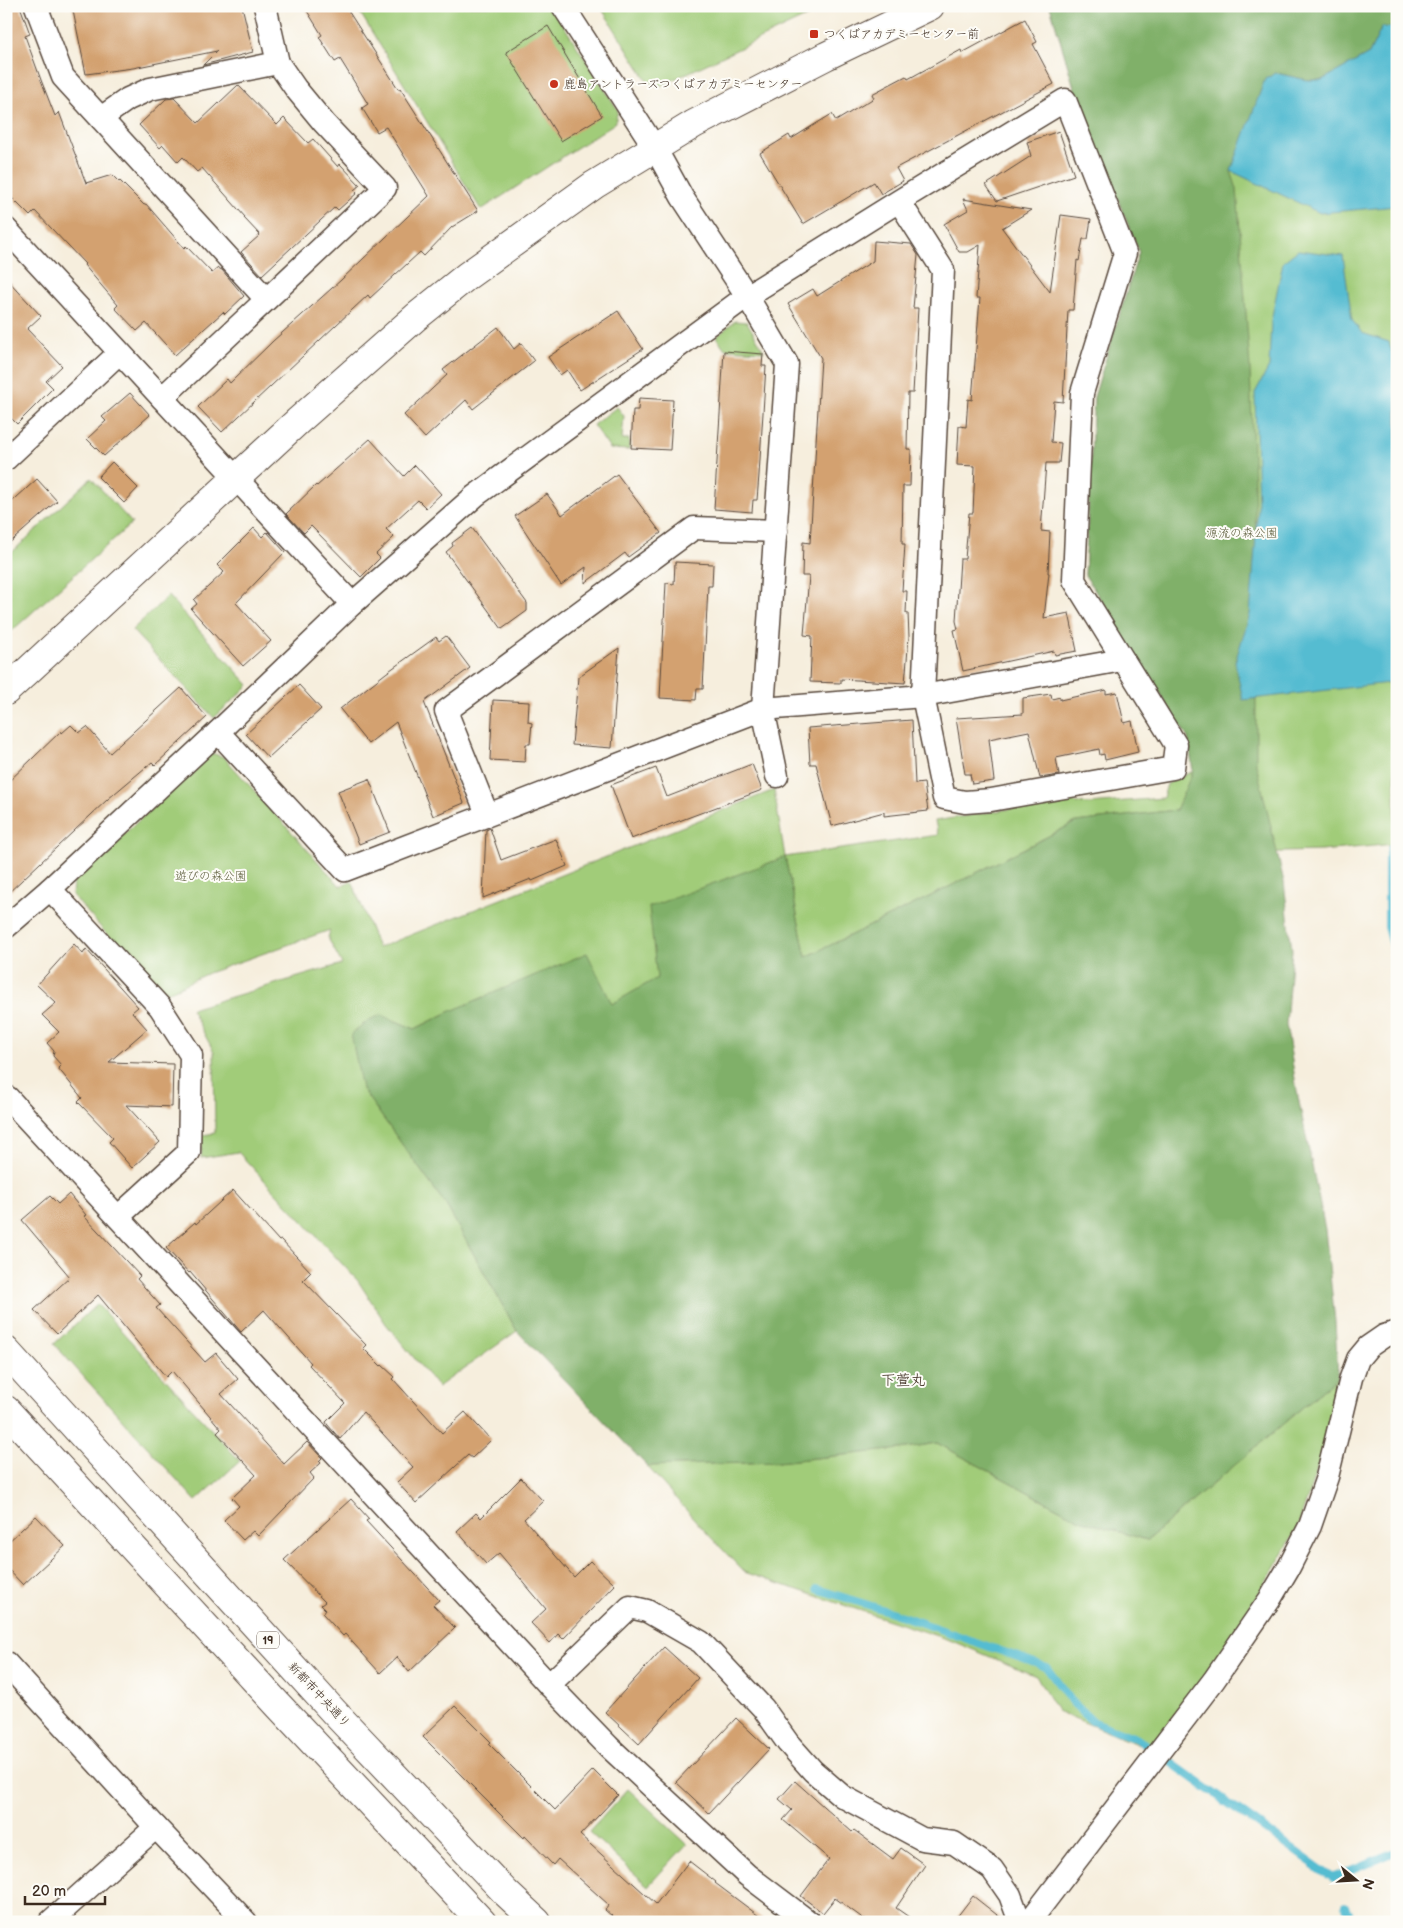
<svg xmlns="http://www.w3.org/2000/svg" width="1403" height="1928" font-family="'Balsamiq Sans','Klee One',sans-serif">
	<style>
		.green { fill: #a1cc79; stroke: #6e7b4c }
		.forest { fill: #80b069; stroke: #5e6d44 }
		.water { fill: #54bcd1; stroke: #487378 }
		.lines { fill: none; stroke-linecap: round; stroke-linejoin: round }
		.stream { stroke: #54bcd1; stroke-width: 8 }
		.building { fill: #d3a170 }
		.minor-casing { stroke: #57473b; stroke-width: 25 }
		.tertiary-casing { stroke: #57473b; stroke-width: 30 }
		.primary-casing { stroke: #57473b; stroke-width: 30 }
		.minor { stroke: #fff; stroke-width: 22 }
		.tertiary { stroke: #fff; stroke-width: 28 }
		.primary { stroke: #fff; stroke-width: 28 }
		.poi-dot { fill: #c8321e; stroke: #fdfcf7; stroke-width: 2 }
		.labels { text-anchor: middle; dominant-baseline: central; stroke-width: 4; stroke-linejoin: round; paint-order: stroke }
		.shield { fill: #fdfcf7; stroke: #75695f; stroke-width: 1 }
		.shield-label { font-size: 11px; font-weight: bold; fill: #3b2a1e }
		.poi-label { font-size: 12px; fill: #3b2a1e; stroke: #fdfcf7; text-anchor: start }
		.park-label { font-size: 12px; fill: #5a5b39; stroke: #fdfcf7 }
		.street-label { font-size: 12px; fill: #3b2a1e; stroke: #fdfcf7 }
		.quarter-label { font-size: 15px; fill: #3b2a1e; stroke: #fdfcf7 }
	</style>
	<rect width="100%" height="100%" fill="#fdfcf7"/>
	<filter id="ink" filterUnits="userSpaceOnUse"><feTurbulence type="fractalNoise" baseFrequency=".02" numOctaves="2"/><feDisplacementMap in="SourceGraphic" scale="10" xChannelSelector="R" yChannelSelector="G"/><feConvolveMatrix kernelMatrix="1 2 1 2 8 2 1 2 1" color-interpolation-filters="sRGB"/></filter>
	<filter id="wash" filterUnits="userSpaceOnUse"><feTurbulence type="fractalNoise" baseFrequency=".0096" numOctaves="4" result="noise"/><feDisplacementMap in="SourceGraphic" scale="20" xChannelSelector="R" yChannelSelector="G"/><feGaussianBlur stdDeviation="1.12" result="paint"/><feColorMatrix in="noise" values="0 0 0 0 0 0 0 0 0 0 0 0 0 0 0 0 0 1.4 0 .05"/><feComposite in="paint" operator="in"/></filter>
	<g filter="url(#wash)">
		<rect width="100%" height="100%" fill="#f6eedd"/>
		<g class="green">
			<polygon points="356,6 551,6 618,110 615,123 481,210"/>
			<polygon points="600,6 829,6 660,86 648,82"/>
			<polygon points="1050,6 1397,6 1395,844 1321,851 1246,853 1176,810 1076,822 931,896 806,957 785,857 657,978 612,1005 451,1011 415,1029 381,1015 362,1089 446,1205 517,1331 438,1387 386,1324 358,1281 238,1152 201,1158 203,1135 215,1133 214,1052 191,1009 342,964 328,938 330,930 208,973 164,994 152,985 72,895 73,882 211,753 224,757 340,886 352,881 378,948 774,790 785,857 938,835 935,821 1059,801 1089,804 1163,798 1167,784 1193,771 1188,738 1085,575 1094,397 1139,252 1077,97"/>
			<polygon points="735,321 747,322 764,351 725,349 716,337"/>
			<polygon points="617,407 624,416 622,439 629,439 629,450 610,449 593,425"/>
			<polygon points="91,478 132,523 6,636 6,558"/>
			<polygon points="168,596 249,685 214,718 132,630"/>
			<polygon points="97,1304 240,1461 196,1501 54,1344"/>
			<polygon points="1338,1377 1334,1404 1321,1457 1297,1529 1269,1577 1211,1668 1149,1749 1057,1711 1036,1676 952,1641 744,1572 703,1529 647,1466 778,1462 900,1449 937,1443 1080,1520 1147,1540"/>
			<polygon points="628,1789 687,1844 648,1886 589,1832"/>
		</g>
		<polygon class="forest" points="1050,6 1397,6 1397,28 1382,27 1369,54 1322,80 1307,80 1276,73 1231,171 1237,189 1250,368 1256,540 1256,764 1284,882 1292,950 1286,1024 1298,1097 1325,1229 1335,1321 1338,1377 1147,1540 1080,1520 937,1443 900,1449 778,1462 647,1466 517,1331 446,1205 362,1089 351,1034 369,1020 381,1015 415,1029 451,1011 587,953 612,1004 657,978 649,907 785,857 806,957 931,896 1076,822 1176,810 1193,771 1188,738 1085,575 1094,397 1139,252 1077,97"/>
		<g class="water">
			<polygon points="1382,27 1397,28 1397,206 1320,213 1231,171 1265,79 1276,73 1307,80 1322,80 1369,54"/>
			<polygon points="1298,250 1343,256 1352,320 1362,333 1389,342 1397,369 1397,682 1243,700 1235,662 1250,614 1258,508 1255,393 1269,367 1271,321 1283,262"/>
		</g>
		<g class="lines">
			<g class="stream">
				<polyline points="1392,847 1388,860 1388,927 1397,960"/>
				<polyline points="817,1589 894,1613 1046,1667 1073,1703 1092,1721 1133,1737 1147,1745"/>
				<polyline points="1166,1759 1333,1878 1397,1851"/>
				<polyline points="1345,1905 1351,1922"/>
			</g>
		</g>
		<g id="blocks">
			<g class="building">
				<polygon points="6,6 20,6 30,34 25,36 41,80 55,116 59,112 86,183 112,175 119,182 120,181 144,205 146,204 184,248 186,246 212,273 218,268 222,270 244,296 225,314 223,312 175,355 146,323 137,331 115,308 118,305 84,265 85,264 35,211 30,216 6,192"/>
				<polygon points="72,6 242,6 253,52 203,65 217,51 133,68 86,74"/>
				<polygon points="304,6 345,6 399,90 400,88 478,211 452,227 424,256 420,252 370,298 368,295 222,432 198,407 227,379 230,383 273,341 341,280 429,196 386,127 377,132 362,108 368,104 340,59 335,62 319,37 322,35"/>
				<polygon points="1025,19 1037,42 1033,44 1054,84 896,168 903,181 881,194 874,182 803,224 760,153 789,135 791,139 832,114 836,121 874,98 872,94 906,76 908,79 961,50 962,53"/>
				<polygon points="548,26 602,116 561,141 506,52"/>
				<polygon points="238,85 277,125 284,118 308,143 313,139 338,167 340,164 360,185 354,190 357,193 338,210 335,207 262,275 241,252 260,235 244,218 245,217 202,168 197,172 183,157 178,162 163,145 160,148 139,125 166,99 174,98 198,123"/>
				<polygon points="1059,131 1074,175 997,201 986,185 1031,156 1027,142"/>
				<polygon points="963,199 1031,210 1002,228 1050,292 1061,215 1091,219 1088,239 1083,239 1079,261 1077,260 1073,310 1068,310 1063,402 1054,401 1051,442 1061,443 1059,463 1046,463 1041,531 1050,532 1048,573 1049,573 1044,618 1069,613 1077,651 1055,655 1054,651 963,671 954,630 958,629 956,621 960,559 965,559 969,513 973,513 975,466 957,465 959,426 966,427 968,399 972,400 980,298 976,298 980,245 968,252 959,252 944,224 968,210"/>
				<polygon points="874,241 911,244 918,255 913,308 918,308 913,393 908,393 907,449 911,449 910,486 903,486 902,544 905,544 902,591 907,591 906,613 908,613 909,637 905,683 841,679 841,683 810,682 812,636 804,635 809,576 802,576 803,542 810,543 821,358 788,304 813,289 817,296 873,261"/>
				<polygon points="6,278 41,316 27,329 62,366 46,381 53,388 17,424 6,413"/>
				<polygon points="618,311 643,349 580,390 567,370 560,375 548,357"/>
				<polygon points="498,327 514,349 521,343 534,361 473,409 466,400 425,438 404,415 447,375 443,370"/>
				<polygon points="724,351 763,354 762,366 766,366 759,475 757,500 753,500 752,512 714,509"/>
				<polygon points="130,393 150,415 104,456 87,439 106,421 102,417"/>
				<polygon points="639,398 673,400 670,450 631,448 633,410 638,410"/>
				<polygon points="370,439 404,476 415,465 441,494 426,508 418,500 386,529 394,537 376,554 380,558 361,577 311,526 304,533 286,514 316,485 317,486"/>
				<polygon points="112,462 138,488 124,503 98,477"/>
				<polygon points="617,474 661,533 628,557 625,553 585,583 586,567 561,585 515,516 547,494 562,515"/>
				<polygon points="37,479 57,501 6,546 6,507"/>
				<polygon points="254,528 262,537 267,532 285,552 236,603 271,641 243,666 191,609 197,604 194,600 224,572 217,565"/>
				<polygon points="472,528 527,603 527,611 502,629 446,552 453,546 452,543"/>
				<polygon points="675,562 713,564 712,586 708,586 703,689 697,689 696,700 660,698 666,583 674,584"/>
				<polygon points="446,636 470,668 424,702 464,803 433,816 396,722 368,744 340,709 386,673 436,637 439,641"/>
				<polygon points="619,648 612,748 572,745 578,677"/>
				<polygon points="299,685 321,709 268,758 246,734"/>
				<polygon points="181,688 207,717 155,765 152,762 108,799 6,895 6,784 61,731 62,733 71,725 79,733 87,727 110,753"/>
				<polygon points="1106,690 1106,694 1117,692 1124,723 1132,721 1138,752 1105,760 1104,754 1100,755 1099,749 1056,758 1059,775 1040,778 1029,731 989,739 994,781 972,784 970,774 965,774 956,718 1023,714 1023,698 1051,694 1052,699 1060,697 1060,700"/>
				<polygon points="493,700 529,702 528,722 532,723 530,744 526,744 525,762 490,760"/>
				<polygon points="912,720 915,784 924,783 928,811 884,816 884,812 832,826 816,764 810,764 808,728"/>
				<polygon points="752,764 762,790 631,839 611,785 656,768 667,797"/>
				<polygon points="369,779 390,832 359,844 338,791"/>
				<polygon points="490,828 501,860 556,839 567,866 532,881 531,879 483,898 486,830"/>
				<polygon points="74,944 83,954 86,949 138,1007 132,1012 147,1029 109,1062 173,1064 172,1107 126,1105 160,1142 132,1168 109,1142 113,1138 78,1102 82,1098 58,1068 61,1065 53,1056 54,1051 47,1043 59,1032 42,1015 56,1003 37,985"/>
				<polygon points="233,1190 279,1241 281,1240 311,1272 303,1280 366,1345 363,1348 381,1366 382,1365 395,1377 393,1379 442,1433 465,1412 491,1440 472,1458 468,1455 416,1503 397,1482 413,1467 363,1412 340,1439 327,1424 326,1422 345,1403 309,1365 311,1363 264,1310 241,1332 190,1272 189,1273 166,1248 195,1222 196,1224"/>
				<polygon points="69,1194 86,1215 84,1216 140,1276 137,1279 160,1305 156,1308 205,1362 216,1353 238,1379 221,1394 284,1464 307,1442 322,1458 319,1461 321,1463 310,1473 314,1478 258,1536 253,1531 243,1540 224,1520 239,1506 232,1498 256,1475 217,1433 221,1429 172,1371 166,1377 98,1295 57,1334 34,1310 70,1277 22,1220 50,1196 58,1204"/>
				<polygon points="521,1478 543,1501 524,1519 574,1577 590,1561 615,1585 563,1639 558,1634 550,1643 531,1623 546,1609 499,1553 486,1564 457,1531 476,1513 481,1518"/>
				<polygon points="351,1499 369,1519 366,1521 439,1600 433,1605 455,1628 409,1672 397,1657 380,1673 345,1634 343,1636 323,1614 326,1610 321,1605 325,1602 284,1560"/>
				<polygon points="36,1516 65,1546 23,1585 6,1567 6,1544"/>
				<polygon points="664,1647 698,1678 639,1744 605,1712"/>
				<polygon points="455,1706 491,1742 489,1744 555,1810 593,1770 618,1795 580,1835 656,1904 689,1861 716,1882 715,1883 767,1922 619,1922 605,1910 609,1905 558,1859 553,1865 525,1836 524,1838 423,1737"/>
				<polygon points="736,1718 769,1749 709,1813 676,1782"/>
				<polygon points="795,1781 852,1832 854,1830 893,1859 901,1848 925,1865 896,1908 916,1922 868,1922 835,1898 823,1913 801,1896 829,1859 783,1820 792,1810 779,1799"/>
				<polygon points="973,1896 1006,1922 953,1922"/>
			</g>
		</g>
	</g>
	<g filter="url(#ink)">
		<use href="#blocks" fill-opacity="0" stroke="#57473b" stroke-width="1"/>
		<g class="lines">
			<defs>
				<g id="minor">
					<polyline points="36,6 63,77 266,299"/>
					<polyline points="563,6 655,148 682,197 747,296 787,364 763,709 777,776"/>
					<polyline points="101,118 128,99 150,89 278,63"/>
					<path d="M6 229C121 355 236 480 352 604"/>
					<polyline points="162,398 385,188 324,123 296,89 278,63 265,6"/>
					<polyline points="6,459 119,353"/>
					<polyline points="218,732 345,870 763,709 923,696 1122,660"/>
					<polyline points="487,814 446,711 694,528 776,531"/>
					<polyline points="50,889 160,1007 191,1055 189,1152 118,1217"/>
					<polyline points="6,927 50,889 218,732 352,604 475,496 747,296 899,201 1065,100 1125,253 1082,393 1074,580 1176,745 1173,768 991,800 965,802 944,798 923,696 943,270 899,201"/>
					<polyline points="8,1098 549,1685 609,1747 747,1875 809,1922"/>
					<polyline points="6,1663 153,1824 246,1922"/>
					<polyline points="549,1685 630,1607 647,1611 701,1642 763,1708 788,1743 813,1771 842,1796 922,1839 954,1843 992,1869 1010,1895 1020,1922"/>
					<polyline points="50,1922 156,1827"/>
					<polyline points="1029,1922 1214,1680 1270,1599 1289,1567 1310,1526 1327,1477 1351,1378 1358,1359 1368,1347 1384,1336 1397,1332"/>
				</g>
				<polyline id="tertiary" points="6,691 298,421 416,317 467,276 594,185 694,124 826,56 930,6"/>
				<g id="primary">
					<polyline points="6,1351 334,1712 506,1893 537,1922"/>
					<polyline points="6,1410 279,1706 482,1922"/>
				</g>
			</defs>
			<use href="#minor" class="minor-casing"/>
			<use href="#tertiary" class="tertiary-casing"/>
			<use href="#primary" class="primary-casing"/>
			<use href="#minor" class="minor"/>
			<use href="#tertiary" class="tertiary"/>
			<use href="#primary" class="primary"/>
		</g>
	</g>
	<g class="poi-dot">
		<rect x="809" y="29" width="10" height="10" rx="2.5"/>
		<circle cx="554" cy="84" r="5"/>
	</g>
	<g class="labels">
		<rect class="shield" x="257" y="1631.5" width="22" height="17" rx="4"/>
		<g class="shield-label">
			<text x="268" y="1640">19</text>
		</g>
		<g class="poi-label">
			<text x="824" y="34">つくばアカデミーセンター前</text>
			<text x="564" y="84">鹿島アントラーズつくばアカデミーセンター</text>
		</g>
		<g class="park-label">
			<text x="1242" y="533">源流の森公園</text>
			<text x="211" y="876">遊びの森公園</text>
		</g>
		<g class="street-label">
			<text transform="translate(319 1695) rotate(47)">新都市中央通り</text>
		</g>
		<g class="quarter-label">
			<text x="903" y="1380">下萱丸</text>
		</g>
	</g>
	<rect width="1403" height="1928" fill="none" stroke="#fdfcf7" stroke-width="25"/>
	<g transform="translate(1356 1880) rotate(108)" stroke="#fdfcf7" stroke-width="4" paint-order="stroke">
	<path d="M0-4L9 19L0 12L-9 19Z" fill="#3b2a1e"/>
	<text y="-8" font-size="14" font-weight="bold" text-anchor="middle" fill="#3b2a1e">N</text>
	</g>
	<path d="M25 1896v8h80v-8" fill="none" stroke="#3b2a1e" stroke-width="2.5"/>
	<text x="32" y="1896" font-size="15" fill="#3b2a1e" stroke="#fdfcf7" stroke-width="4" paint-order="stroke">20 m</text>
</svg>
